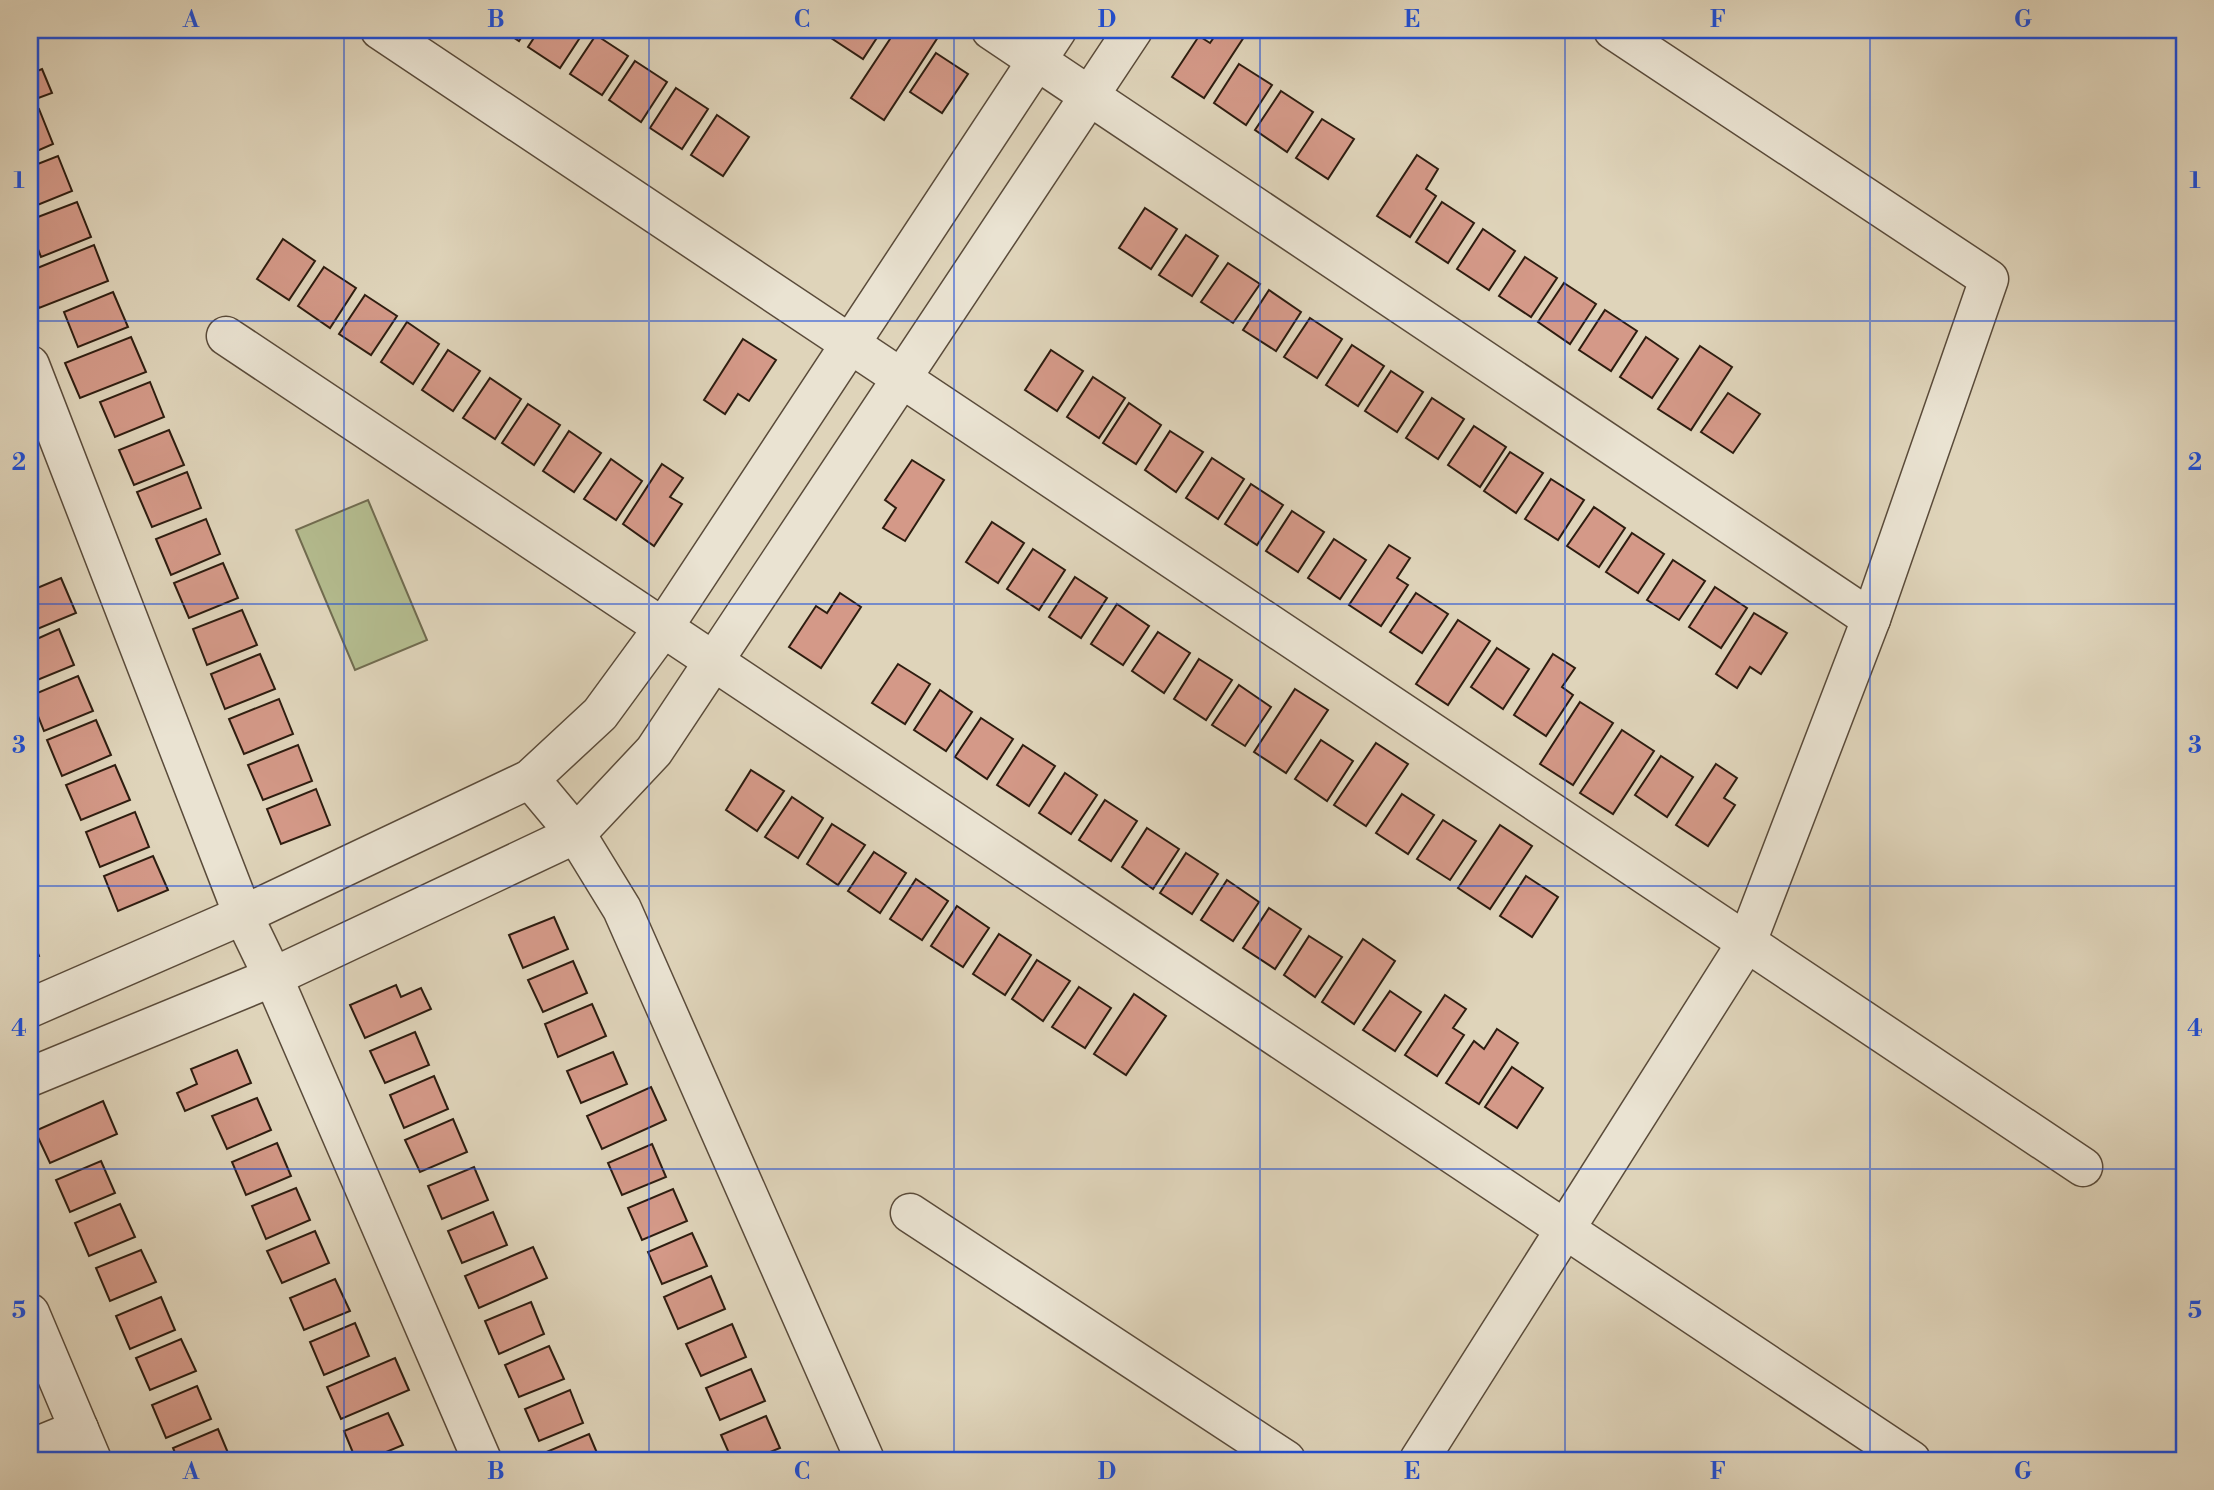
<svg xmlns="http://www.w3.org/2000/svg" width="2214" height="1490" font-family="'Libre Bodoni',serif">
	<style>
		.green { fill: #b4bc8f; stroke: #716c50; stroke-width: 2 }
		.building { fill: #d49988; stroke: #2e1d10; stroke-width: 2 }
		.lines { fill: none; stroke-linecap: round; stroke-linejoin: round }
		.minor-casing { stroke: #5a4b3a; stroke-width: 41 }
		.minor { stroke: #eae3d2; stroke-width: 38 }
		.grid { fill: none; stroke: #1d4ed8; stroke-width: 2; stroke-opacity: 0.55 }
		.neatline { fill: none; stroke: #1d4ed8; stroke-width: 2.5 }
		.grid-label { font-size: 23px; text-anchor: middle; font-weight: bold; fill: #1d4ed8 }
	</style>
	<rect width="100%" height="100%" fill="#dfd4ba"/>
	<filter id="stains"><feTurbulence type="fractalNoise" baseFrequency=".00286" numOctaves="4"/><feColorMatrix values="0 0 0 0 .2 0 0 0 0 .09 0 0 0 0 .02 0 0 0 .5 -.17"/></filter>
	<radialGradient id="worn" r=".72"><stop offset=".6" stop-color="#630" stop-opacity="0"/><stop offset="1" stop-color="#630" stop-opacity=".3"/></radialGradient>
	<polygon class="green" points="368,500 427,640 355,670 296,530"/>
	<g class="building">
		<polygon points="502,30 526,30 519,41"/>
		<polygon points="539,30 585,30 560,68 528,47"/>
		<polygon points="836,30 882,30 863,59 831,38"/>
		<polygon points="896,30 934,30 940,34 884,120 851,98"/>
		<polygon points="1219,30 1233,30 1244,37 1204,98 1172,77 1199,36 1210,43"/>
		<polygon points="596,35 628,56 602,95 570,74"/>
		<polygon points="936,53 968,74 942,113 910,92"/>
		<polygon points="635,61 667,82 641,122 609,100"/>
		<polygon points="1239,64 1272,85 1246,125 1214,103"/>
		<polygon points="42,69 52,93 30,101 30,74"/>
		<polygon points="676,88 708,109 682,149 650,128"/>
		<polygon points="1281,91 1313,112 1287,152 1255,130"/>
		<polygon points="39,109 53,144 30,154 30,113"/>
		<polygon points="717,115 749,137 723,176 691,155"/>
		<polygon points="1322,119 1354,139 1328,179 1296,158"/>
		<polygon points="1417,155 1438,169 1426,189 1436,196 1410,237 1377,216"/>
		<polygon points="58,156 72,191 30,208 30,167"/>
		<polygon points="77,202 91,237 41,257 30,228 30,220"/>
		<polygon points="1442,202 1474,223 1448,263 1416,242"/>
		<polygon points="1145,208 1177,229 1151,269 1119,248"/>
		<polygon points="1483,229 1515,251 1489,290 1457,269"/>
		<polygon points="1186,235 1218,256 1192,296 1159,275"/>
		<polygon points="283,239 315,261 289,300 257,279"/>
		<polygon points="94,245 108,281 39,308 30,286 30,271"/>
		<polygon points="1525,257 1557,278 1531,317 1499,296"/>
		<polygon points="1228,263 1260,284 1233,323 1201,302"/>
		<polygon points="324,267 356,288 330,328 298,306"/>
		<polygon points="1564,283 1596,304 1570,344 1538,322"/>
		<polygon points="1269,290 1301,312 1276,351 1243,330"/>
		<polygon points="113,292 128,327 78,347 64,312"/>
		<polygon points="365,295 397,316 371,355 339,334"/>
		<polygon points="1605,310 1637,331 1611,371 1579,350"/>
		<polygon points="1310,318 1342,339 1317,378 1284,357"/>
		<polygon points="407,322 439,344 413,384 381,362"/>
		<polygon points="131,337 146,372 80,398 65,363"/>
		<polygon points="1646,337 1678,359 1652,398 1620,377"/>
		<polygon points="743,339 776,360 749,401 738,394 725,414 704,400"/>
		<polygon points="1352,345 1384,366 1358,406 1326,385"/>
		<polygon points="1700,346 1732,367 1691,430 1658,409"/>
		<polygon points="448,350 480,371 453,411 422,390"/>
		<polygon points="1051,350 1083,371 1057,411 1025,390"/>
		<polygon points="1391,371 1423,392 1397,432 1365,411"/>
		<polygon points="1093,377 1125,398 1099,438 1067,417"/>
		<polygon points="490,378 521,399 495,439 463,418"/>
		<polygon points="150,382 164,417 115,437 100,402"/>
		<polygon points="1728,393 1760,414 1733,453 1701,432"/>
		<polygon points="1432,398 1464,419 1438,459 1406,438"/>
		<polygon points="1129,403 1161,425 1136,464 1103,443"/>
		<polygon points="528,404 560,425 534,465 502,443"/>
		<polygon points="1474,426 1506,447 1480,487 1448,465"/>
		<polygon points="169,430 184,465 134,485 119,450"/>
		<polygon points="569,431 601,453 574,492 543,471"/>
		<polygon points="1170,431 1203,452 1176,492 1145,470"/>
		<polygon points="1510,452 1543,473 1516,513 1484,491"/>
		<polygon points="1212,458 1244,479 1218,519 1186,498"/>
		<polygon points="611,459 642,481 616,520 584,499"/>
		<polygon points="912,460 944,480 905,541 883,528 896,508 885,500"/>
		<polygon points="662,464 683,478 670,497 682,504 654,546 623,524"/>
		<polygon points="187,472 201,508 152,527 137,492"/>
		<polygon points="1551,479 1584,500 1558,540 1525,519"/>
		<polygon points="1251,484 1283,505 1257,545 1225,524"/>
		<polygon points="1594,507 1625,528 1599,567 1567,546"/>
		<polygon points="1292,511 1324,532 1298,572 1266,551"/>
		<polygon points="206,519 220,554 171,575 156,539"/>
		<polygon points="992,522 1024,543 998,583 966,562"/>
		<polygon points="1632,533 1664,554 1638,593 1606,572"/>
		<polygon points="1334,539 1366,560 1340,599 1308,578"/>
		<polygon points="1389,545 1410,558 1397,578 1408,585 1381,626 1349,605"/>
		<polygon points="1033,549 1065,570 1039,610 1007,589"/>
		<polygon points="30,559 36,575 30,578"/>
		<polygon points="1673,560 1705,581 1679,620 1647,600"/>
		<polygon points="223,563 238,598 189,618 174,583"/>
		<polygon points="1075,577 1107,598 1081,638 1049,617"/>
		<polygon points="61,578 76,613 30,632 30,591"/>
		<polygon points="1715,587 1747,608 1721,648 1689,627"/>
		<polygon points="840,593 861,607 821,668 789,647 816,606 827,613"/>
		<polygon points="1416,593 1448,614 1422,653 1390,632"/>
		<polygon points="1117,604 1149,626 1123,665 1091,644"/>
		<polygon points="242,610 257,645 207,665 193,629"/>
		<polygon points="1754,613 1787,633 1761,674 1750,667 1737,688 1716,674"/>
		<polygon points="1458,620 1490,641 1448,705 1416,684"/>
		<polygon points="59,629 74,665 30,683 30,642"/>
		<polygon points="1158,632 1190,653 1164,693 1132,671"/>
		<polygon points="1497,648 1529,669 1503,709 1471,687"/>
		<polygon points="260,654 275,689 225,709 211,674"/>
		<polygon points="1553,654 1575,668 1562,687 1573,695 1546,736 1514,715"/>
		<polygon points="1199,659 1232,680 1206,720 1174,699"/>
		<polygon points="898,664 930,684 905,724 872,703"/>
		<polygon points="78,676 93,711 44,731 30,696"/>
		<polygon points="1239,685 1271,707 1245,746 1212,725"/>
		<polygon points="1295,689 1328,710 1286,773 1254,752"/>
		<polygon points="940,690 972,712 946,751 914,730"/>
		<polygon points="279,699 293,734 244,754 229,719"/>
		<polygon points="1580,702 1613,723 1573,785 1540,764"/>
		<polygon points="981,718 1013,739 987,779 955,757"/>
		<polygon points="96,720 111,755 62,776 47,740"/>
		<polygon points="1622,730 1654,751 1613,814 1580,793"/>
		<polygon points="1321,740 1353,761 1327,801 1295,779"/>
		<polygon points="1376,743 1408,764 1366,826 1334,805"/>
		<polygon points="298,745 312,781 263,800 248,765"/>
		<polygon points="1023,745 1055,766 1029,806 997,785"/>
		<polygon points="1661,756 1693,777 1667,817 1635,795"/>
		<polygon points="1716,764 1737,778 1724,798 1735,805 1708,846 1676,825"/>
		<polygon points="115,765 130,800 81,820 66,785"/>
		<polygon points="751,770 784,791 757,831 726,810"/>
		<polygon points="1065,773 1097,795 1071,834 1039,813"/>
		<polygon points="316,789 330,825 281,844 267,809"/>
		<polygon points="1402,794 1434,815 1408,854 1376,833"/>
		<polygon points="792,797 823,818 798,858 765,837"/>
		<polygon points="1105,800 1137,821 1111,861 1079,840"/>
		<polygon points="135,812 149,847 100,867 86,832"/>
		<polygon points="1443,820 1476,841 1450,880 1417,859"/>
		<polygon points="832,824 865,845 838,885 807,864"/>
		<polygon points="1500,825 1532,846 1490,909 1458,888"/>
		<polygon points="1147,828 1179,849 1153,889 1122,867"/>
		<polygon points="874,852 906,873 880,913 848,891"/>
		<polygon points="1186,853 1218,874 1192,914 1160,893"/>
		<polygon points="153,856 168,890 118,911 104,876"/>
		<polygon points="1526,876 1558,897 1532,937 1500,916"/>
		<polygon points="916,879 948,901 922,940 890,919"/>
		<polygon points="1227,880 1259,902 1233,941 1201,920"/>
		<polygon points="957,906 989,928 963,967 931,946"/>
		<polygon points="1269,908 1301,929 1275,969 1243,948"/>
		<polygon points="554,917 568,949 523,968 509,935"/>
		<polygon points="30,932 39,956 30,960"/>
		<polygon points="999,934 1031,955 1005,995 973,974"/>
		<polygon points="1309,936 1342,957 1315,997 1284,975"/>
		<polygon points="1363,939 1395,961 1354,1024 1322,1002"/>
		<polygon points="1037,960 1070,981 1043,1021 1012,999"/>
		<polygon points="573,961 587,993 543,1012 528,980"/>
		<polygon points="396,985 401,997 421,988 431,1009 365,1038 350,1005"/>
		<polygon points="1079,987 1111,1008 1085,1048 1052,1027"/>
		<polygon points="1390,991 1421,1012 1395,1051 1363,1030"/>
		<polygon points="1134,994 1166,1016 1126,1075 1094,1054"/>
		<polygon points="1445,995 1466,1009 1453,1028 1464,1035 1437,1076 1405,1055"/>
		<polygon points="592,1004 606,1036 558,1057 545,1024"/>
		<polygon points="1497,1029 1518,1043 1479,1104 1446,1083 1474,1041 1484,1049"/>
		<polygon points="415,1032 429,1065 385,1083 370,1051"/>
		<polygon points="237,1050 251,1083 185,1111 177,1093 197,1084 191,1069"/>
		<polygon points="613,1052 627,1084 581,1103 567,1071"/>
		<polygon points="1512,1067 1543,1088 1517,1128 1485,1107"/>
		<polygon points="434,1076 448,1109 404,1128 390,1095"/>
		<polygon points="651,1087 666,1120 602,1149 587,1116"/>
		<polygon points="257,1098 271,1130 227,1149 212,1116"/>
		<polygon points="103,1101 117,1134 50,1163 35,1131"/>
		<polygon points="453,1119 467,1152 420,1172 405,1140"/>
		<polygon points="277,1143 291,1176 246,1195 232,1162"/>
		<polygon points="652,1144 666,1177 622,1195 608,1163"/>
		<polygon points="101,1161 115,1193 70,1212 56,1180"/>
		<polygon points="474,1167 488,1200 442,1219 428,1186"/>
		<polygon points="296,1188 310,1220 266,1239 252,1206"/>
		<polygon points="673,1189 687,1221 642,1240 628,1208"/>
		<polygon points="120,1204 135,1237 89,1256 75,1223"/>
		<polygon points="493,1212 507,1245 462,1263 448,1231"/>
		<polygon points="315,1231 329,1263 282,1283 267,1251"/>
		<polygon points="692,1233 707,1266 662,1284 648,1252"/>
		<polygon points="533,1247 547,1278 479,1308 465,1276"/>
		<polygon points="141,1250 156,1282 110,1301 96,1268"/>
		<polygon points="711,1276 725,1309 678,1329 664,1297"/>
		<polygon points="335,1279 350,1311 304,1330 290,1298"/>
		<polygon points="161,1297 175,1330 130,1349 116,1316"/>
		<polygon points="531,1302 544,1334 499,1354 485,1321"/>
		<polygon points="355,1323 369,1356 324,1375 310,1342"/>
		<polygon points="732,1324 746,1357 701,1376 686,1344"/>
		<polygon points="181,1339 196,1371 150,1390 136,1358"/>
		<polygon points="549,1346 564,1379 519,1397 505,1365"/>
		<polygon points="395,1358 409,1390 341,1419 327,1387"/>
		<polygon points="751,1369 765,1401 720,1420 706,1388"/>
		<polygon points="197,1386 211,1419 166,1438 152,1405"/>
		<polygon points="570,1390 583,1423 539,1441 525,1409"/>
		<polygon points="388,1413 403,1445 367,1460 356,1460 344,1431"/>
		<polygon points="766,1416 780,1448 751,1460 732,1460 721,1435"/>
		<polygon points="218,1429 231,1460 178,1460 173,1448"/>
		<polygon points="589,1434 600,1460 547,1460 544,1453"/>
	</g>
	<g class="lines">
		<defs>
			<g id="minor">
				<polyline points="380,30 2083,1167"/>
				<polyline points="991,30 1871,619"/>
				<polyline points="226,336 1911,1460"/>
				<polyline points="30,365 243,915 273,977 482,1460"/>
				<polyline points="530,779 576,834 622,909 865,1460"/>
				<polyline points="30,1008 243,915 530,779 600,714 663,628 1057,30"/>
				<polyline points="30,1077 273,977 576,834 654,751 1133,30"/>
				<polyline points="910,1213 1286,1460"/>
				<polyline points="30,1313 92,1460"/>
				<polyline points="30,1449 79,1429"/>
				<polyline points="1419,1460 1747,942 1871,619 1989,279 1613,30"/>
			</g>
		</defs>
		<use href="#minor" class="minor-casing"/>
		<use href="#minor" class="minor"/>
	</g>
	<path class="grid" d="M344 30V1460M649 30V1460M954 30V1460M1260 30V1460M1565 30V1460M1870 30V1460M30 321H2184M30 604H2184M30 886H2184M30 1169H2184"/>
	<rect width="2214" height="1490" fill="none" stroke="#dfd4ba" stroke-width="77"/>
	<rect x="38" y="38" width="2138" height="1414" class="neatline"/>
	<g class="grid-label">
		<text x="191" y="27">A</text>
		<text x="496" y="27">B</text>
		<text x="802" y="27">C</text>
		<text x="1107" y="27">D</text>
		<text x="1412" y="27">E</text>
		<text x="1718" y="27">F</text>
		<text x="2023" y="27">G</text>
		<text x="19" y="188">1</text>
		<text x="2195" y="188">1</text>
		<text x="19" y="470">2</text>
		<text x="2195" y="470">2</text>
		<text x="19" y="753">3</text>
		<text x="2195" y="753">3</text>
		<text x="19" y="1036">4</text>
		<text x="2195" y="1036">4</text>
		<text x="19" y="1318">5</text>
		<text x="2195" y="1318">5</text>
		<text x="191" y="1479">A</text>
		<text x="496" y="1479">B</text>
		<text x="802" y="1479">C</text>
		<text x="1107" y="1479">D</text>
		<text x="1412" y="1479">E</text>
		<text x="1718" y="1479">F</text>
		<text x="2023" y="1479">G</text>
	</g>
	<rect width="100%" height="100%" filter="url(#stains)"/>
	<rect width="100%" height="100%" fill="url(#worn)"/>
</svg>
